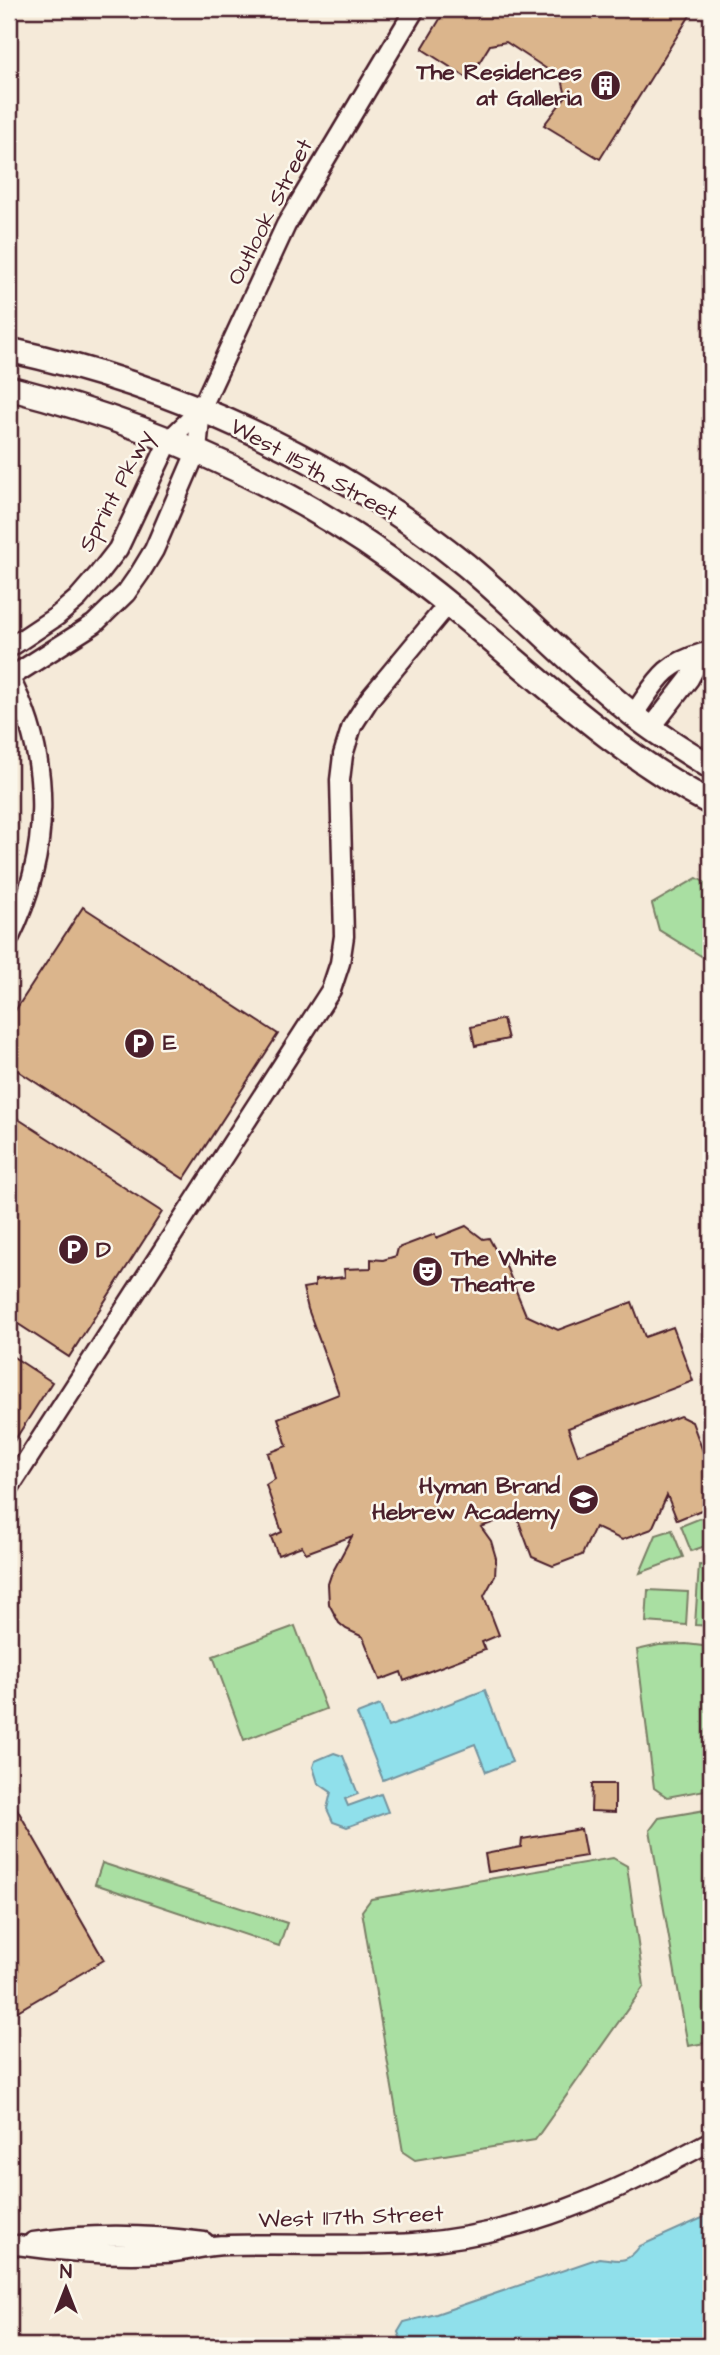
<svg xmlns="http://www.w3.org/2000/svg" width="720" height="2355" font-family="'Architects Daughter',sans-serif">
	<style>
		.green { fill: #a9dfa2; stroke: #7a7f66; stroke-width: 2 }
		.water { fill: #90e0eb; stroke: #74939e; stroke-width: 2 }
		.building { fill: #dbb58c; stroke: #4a1f2b; stroke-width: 2 }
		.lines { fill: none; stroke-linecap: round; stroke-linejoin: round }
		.minor-casing { stroke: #4a1f2b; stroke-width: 23 }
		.tertiary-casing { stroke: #4a1f2b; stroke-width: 28 }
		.minor { stroke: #fbf7ec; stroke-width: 18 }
		.tertiary { stroke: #fbf7ec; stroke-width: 23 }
		.labels { text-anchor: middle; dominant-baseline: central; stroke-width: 5; stroke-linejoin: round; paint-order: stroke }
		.poi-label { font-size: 23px; font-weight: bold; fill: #4a1f2b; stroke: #fbf7ec; text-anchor: start }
		.street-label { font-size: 23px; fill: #4a1f2b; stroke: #fbf7ec }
	</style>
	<rect width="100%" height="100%" fill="#f5ead9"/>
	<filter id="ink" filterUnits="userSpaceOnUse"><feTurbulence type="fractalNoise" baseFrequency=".0143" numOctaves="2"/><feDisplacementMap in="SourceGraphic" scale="14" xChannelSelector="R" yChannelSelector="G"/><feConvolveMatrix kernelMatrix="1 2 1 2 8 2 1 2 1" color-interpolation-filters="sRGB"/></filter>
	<g filter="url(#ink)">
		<g class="green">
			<polygon points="697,878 711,886 711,962 659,930 652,904"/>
			<polygon points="711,1514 711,1544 691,1551 681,1526"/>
			<polygon points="672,1530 683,1557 640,1573 656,1535"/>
			<polygon points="699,1565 711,1566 711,1626 695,1625"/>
			<polygon points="648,1590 688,1592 686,1625 646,1622"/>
			<polygon points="295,1626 326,1709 244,1740 213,1656"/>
			<polygon points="686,1644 711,1647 711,1789 667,1797 654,1788 637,1650 659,1645"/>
			<polygon points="711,1809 711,2042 688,2046 650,1830 659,1818"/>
			<polygon points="613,1858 627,1866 644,1986 535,2140 415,2160 403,2152 362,1911 371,1899"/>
			<polygon points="102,1863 287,1923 279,1946 95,1884"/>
		</g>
		<g class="water">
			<polygon points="485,1690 512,1762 486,1772 475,1744 383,1780 357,1714 380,1705 388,1727"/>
			<polygon points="334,1753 343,1756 358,1794 345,1799 348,1806 381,1794 388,1812 347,1827 333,1822 327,1809 331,1792 318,1783 313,1767 315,1761"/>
			<path d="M711 2214V2346L403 2345 398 2332 404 2322 436 2314 599 2258C619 2260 626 2265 640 2246Z"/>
		</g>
		<g class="building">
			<polygon points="446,9 694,9 600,159 544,125 566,96 562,79 506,42 490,45 469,79 422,49"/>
			<polygon points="83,907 278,1034 184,1179 9,1065 9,1020"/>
			<polygon points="503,1019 508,1039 475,1046 471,1027"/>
			<polygon points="9,1113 162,1212 69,1357 9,1318"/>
			<polygon points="466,1226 483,1239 489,1238 501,1260 503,1259 526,1315 558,1330 632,1302 645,1337 673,1327 693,1381 568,1428 578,1455 680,1416 692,1422 711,1473 711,1506 677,1520 667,1495 652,1529 622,1540 595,1527 582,1555 553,1566 532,1557 516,1514 481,1527 491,1541 496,1558 495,1576 484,1596 499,1635 482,1642 485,1650 404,1681 401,1672 380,1680 363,1637 346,1629 339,1623 329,1604 328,1584 331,1575 352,1536 306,1553 302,1546 278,1555 271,1537 282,1532 266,1485 275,1479 268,1453 287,1446 278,1418 339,1394 308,1309 303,1288 315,1286 315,1280 345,1277 344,1269 371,1268 371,1259 383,1260 396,1256 398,1248 435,1234 436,1238"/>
			<polygon points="9,1354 52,1382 9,1449"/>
			<polygon points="592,1784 615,1784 615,1812 591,1811"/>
			<polygon points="9,1795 104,1960 9,2016"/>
			<polygon points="581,1829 586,1856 488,1872 485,1854 521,1847 522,1839"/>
		</g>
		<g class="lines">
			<defs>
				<g id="minor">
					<polyline points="9,648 57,616 78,598 97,576 118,549 170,439 201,409"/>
					<path d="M9 677C54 760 50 856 9 939"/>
					<polyline points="9,678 94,624 126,593 140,573 154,550 197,450 201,409 286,225 415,9"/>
					<path d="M633 715C657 682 661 665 703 653L689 679 651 728"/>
					<polyline points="9,1488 331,990 340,963 344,936 340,780 343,755 352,726 370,698 448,604"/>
					<path d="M33 2242C90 2233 147 2234 204 2242"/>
					<path d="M17 2245C66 2252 114 2256 164 2253 185 2252 206 2245 227 2245 289 2243 351 2247 413 2243 524 2235 615 2193 711 2141"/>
				</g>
				<g id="tertiary">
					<path d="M9 350C174 386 334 458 466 565 524 613 576 670 636 717 660 736 686 751 711 767"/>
					<path d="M9 388C146 423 276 478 392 561 500 638 592 741 711 803"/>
				</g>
			</defs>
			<use href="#minor" class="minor-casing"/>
			<use href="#tertiary" class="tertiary-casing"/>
			<use href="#minor" class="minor"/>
			<use href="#tertiary" class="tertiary"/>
		</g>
	</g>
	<defs>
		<symbol id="building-disc" viewBox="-11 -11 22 22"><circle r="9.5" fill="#4a1f2b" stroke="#fbf7ec"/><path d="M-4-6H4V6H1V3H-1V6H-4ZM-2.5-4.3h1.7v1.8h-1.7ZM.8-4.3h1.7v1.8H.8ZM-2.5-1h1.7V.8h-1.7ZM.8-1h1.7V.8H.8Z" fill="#fff"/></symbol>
		<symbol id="parking-disc" viewBox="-11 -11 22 22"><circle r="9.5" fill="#4a1f2b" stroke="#fbf7ec"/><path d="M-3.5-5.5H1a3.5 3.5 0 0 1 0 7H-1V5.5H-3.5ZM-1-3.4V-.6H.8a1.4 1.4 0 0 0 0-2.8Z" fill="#fff"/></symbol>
		<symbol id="theatre-disc" viewBox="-11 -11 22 22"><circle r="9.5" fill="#4a1f2b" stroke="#fbf7ec"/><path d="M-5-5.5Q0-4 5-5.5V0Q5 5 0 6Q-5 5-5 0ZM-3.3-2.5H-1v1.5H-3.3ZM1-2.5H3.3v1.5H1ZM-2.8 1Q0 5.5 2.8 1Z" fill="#fff"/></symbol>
		<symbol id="school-disc" viewBox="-11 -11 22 22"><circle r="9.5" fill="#4a1f2b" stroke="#fbf7ec"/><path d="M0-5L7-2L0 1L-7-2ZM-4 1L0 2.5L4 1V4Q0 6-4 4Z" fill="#fff"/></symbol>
	</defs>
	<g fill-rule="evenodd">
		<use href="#building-disc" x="588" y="68" width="35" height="35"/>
		<use href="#parking-disc" x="122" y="1026" width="35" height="35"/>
		<use href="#parking-disc" x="56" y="1232" width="35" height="35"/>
		<use href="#theatre-disc" x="410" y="1254" width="35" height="35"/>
		<use href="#school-disc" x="566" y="1482" width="35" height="35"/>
	</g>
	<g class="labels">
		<g class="poi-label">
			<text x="582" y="72" text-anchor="end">The Residences<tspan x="582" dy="26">at Galleria</tspan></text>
			<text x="163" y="1043">E</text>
			<text x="96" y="1250">D</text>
			<text x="451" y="1258">The White<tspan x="451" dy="26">Theatre</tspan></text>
			<text x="560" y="1486" text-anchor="end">Hyman Brand<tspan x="560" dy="26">Hebrew Academy</tspan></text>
		</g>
		<g class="street-label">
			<text transform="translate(270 212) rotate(-63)">Outlook Street</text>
			<text transform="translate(314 470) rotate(29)">West 115th Street</text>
			<text transform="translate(116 491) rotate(-62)">Sprint Pkwy</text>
			<text transform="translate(351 2217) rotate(-2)">West 117th Street</text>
		</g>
	</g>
	<rect width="720" height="2355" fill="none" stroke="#fbf7ec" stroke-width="35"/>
	<rect x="18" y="18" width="685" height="2320" fill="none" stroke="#4a1f2b" stroke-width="2.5" filter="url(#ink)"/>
	<g transform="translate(66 2288)" stroke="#fbf7ec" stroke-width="5" paint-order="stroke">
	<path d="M0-5L12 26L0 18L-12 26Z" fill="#4a1f2b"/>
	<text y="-10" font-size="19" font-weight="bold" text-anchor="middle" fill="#4a1f2b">N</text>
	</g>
</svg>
